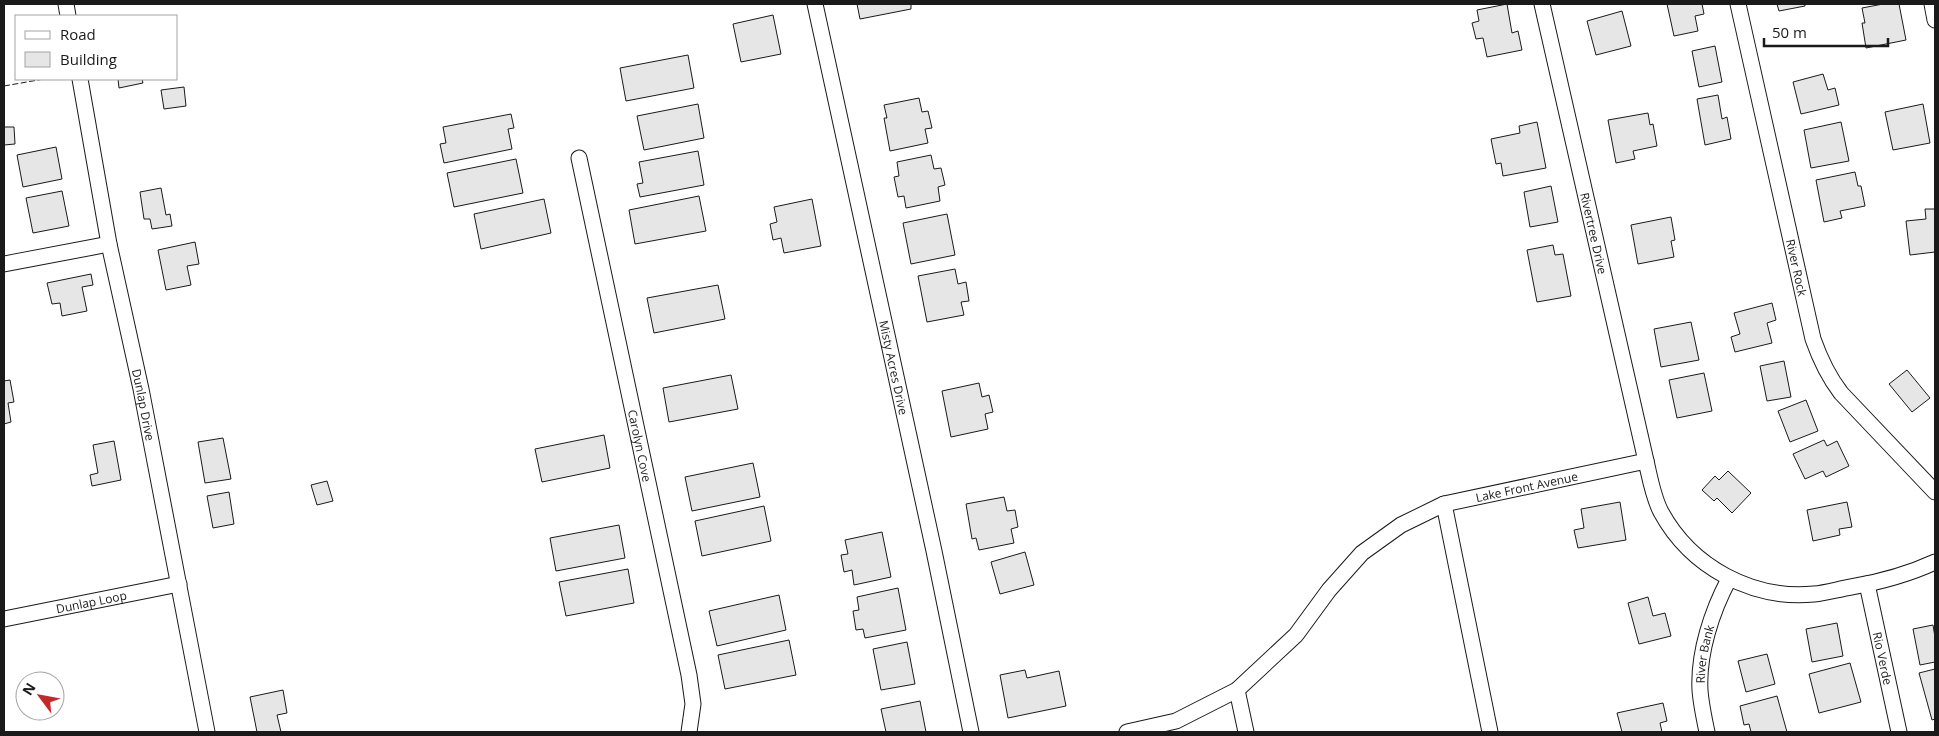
<svg xmlns="http://www.w3.org/2000/svg" width="1939" height="736" font-family="'Open Sans',sans-serif">
	<style>
		.building { fill: #e6e6e6; stroke: #1a1a1a }
		.lines { fill: none; stroke-linecap: round; stroke-linejoin: round }
		.minor-casing { stroke: #1a1a1a; stroke-width: 17 }
		.minor { stroke: #fff; stroke-width: 15 }
		.fence { stroke: #1a1a1a; stroke-width: 1; stroke-dasharray: 6 2.5; stroke-linecap: butt }
		.labels { text-anchor: middle; dominant-baseline: central; stroke-width: 4; stroke-linejoin: round; paint-order: stroke }
		.street-label { font-size: 12px; fill: #1a1a1a; stroke: #fff }
	</style>
	<rect width="100%" height="100%" fill="#fff"/>
	<g class="building">
		<polygon points="857,4 911,4 911,9 860,19"/>
		<polygon points="1507,4 1512,33 1518,31 1522,50 1487,57 1483,38 1476,39 1472,23 1479,21 1477,10"/>
		<polygon points="1667,4 1702,4 1704,14 1695,16 1698,31 1674,36"/>
		<polygon points="1777,4 1805,4 1805,6 1779,11"/>
		<polygon points="1883,4 1899,4 1906,40 1866,48 1862,23 1865,23 1862,8"/>
		<polygon points="1622,11 1631,46 1596,55 1587,21"/>
		<polygon points="773,15 781,54 741,62 733,24"/>
		<polygon points="1715,46 1722,82 1699,87 1692,51"/>
		<polygon points="688,55 694,88 626,101 620,68"/>
		<polygon points="1823,74 1828,90 1835,88 1839,105 1801,114 1793,82"/>
		<polygon points="118,79 142,79 143,83 119,88"/>
		<polygon points="184,87 186,106 164,109 161,90"/>
		<polygon points="1718,95 1722,119 1727,117 1731,139 1705,145 1697,99"/>
		<polygon points="919,98 922,112 928,111 932,128 925,129 928,143 890,151 884,118 887,118 884,105"/>
		<polygon points="698,104 704,138 644,150 637,116"/>
		<polygon points="1923,104 1930,143 1893,150 1885,112"/>
		<polygon points="1648,113 1650,125 1653,124 1657,146 1633,151 1635,159 1616,163 1608,120"/>
		<polygon points="511,114 514,128 508,129 512,149 444,163 440,144 446,143 443,127"/>
		<polygon points="1537,122 1546,168 1503,176 1501,163 1496,164 1491,139 1520,133 1519,126"/>
		<polygon points="1841,122 1849,161 1811,168 1804,130"/>
		<polygon points="4,127 14,127 15,144 4,145"/>
		<polygon points="56,147 62,179 23,187 17,155"/>
		<polygon points="698,151 704,185 640,197 637,184 643,183 639,162"/>
		<polygon points="931,155 934,169 941,168 945,185 938,187 940,201 906,208 904,196 898,197 894,177 899,176 897,162"/>
		<polygon points="516,159 523,193 454,207 447,173"/>
		<polygon points="1855,172 1858,186 1861,186 1865,206 1840,211 1842,218 1824,222 1816,180"/>
		<polygon points="1551,186 1558,222 1530,227 1524,192"/>
		<polygon points="161,188 166,215 170,214 172,226 152,229 150,219 144,219 140,192"/>
		<polygon points="62,191 69,226 33,233 26,198"/>
		<polygon points="699,196 706,231 635,244 629,210"/>
		<polygon points="544,199 551,233 481,249 474,214"/>
		<polygon points="812,199 821,246 784,253 781,238 773,240 770,224 777,222 774,207"/>
		<polygon points="1925,209 1935,209 1935,252 1910,255 1906,221 1926,219"/>
		<polygon points="947,214 955,255 911,264 903,223"/>
		<polygon points="1671,217 1675,240 1671,241 1674,257 1638,264 1631,225"/>
		<polygon points="195,242 199,264 187,266 191,285 166,290 158,250"/>
		<polygon points="1553,245 1555,255 1563,254 1571,296 1537,302 1527,250"/>
		<polygon points="955,269 958,284 966,282 969,301 961,302 964,315 927,322 918,276"/>
		<polygon points="91,274 93,285 82,287 87,311 62,316 60,303 52,304 47,283"/>
		<polygon points="718,285 725,319 654,333 647,298"/>
		<polygon points="1772,303 1776,320 1767,323 1772,343 1735,352 1731,337 1740,334 1734,313"/>
		<polygon points="1691,322 1699,360 1661,367 1654,329"/>
		<polygon points="1784,361 1791,397 1767,401 1760,366"/>
		<polygon points="1907,370 1930,398 1912,412 1889,384"/>
		<polygon points="1704,373 1712,411 1677,418 1669,380"/>
		<polygon points="731,375 738,409 669,422 663,388"/>
		<polygon points="10,380 14,402 8,403 11,422 4,424 4,381"/>
		<polygon points="979,383 982,397 989,395 993,412 985,414 988,429 951,437 942,391"/>
		<polygon points="1806,400 1818,431 1790,442 1778,411"/>
		<polygon points="604,435 610,468 542,482 535,449"/>
		<polygon points="223,438 231,479 205,483 198,442"/>
		<polygon points="1824,440 1827,446 1837,441 1849,466 1826,477 1823,471 1805,479 1793,454"/>
		<polygon points="114,441 121,480 92,486 90,475 98,473 93,445"/>
		<polygon points="753,463 760,497 692,511 685,477"/>
		<polygon points="1728,471 1751,493 1732,513 1717,498 1714,501 1702,490 1715,476 1719,480"/>
		<polygon points="327,481 333,501 317,505 311,485"/>
		<polygon points="229,492 234,524 213,528 207,496"/>
		<polygon points="1004,497 1007,511 1015,510 1018,527 1011,529 1014,543 979,550 976,538 972,539 966,504"/>
		<polygon points="1620,502 1626,540 1578,548 1574,530 1584,528 1581,509"/>
		<polygon points="1847,502 1852,527 1839,529 1840,535 1813,541 1807,510"/>
		<polygon points="764,506 771,541 702,556 695,521"/>
		<polygon points="619,525 625,558 556,571 550,538"/>
		<polygon points="882,532 891,577 854,585 852,570 844,572 841,555 848,554 845,540"/>
		<polygon points="1025,552 1034,585 1000,594 991,562"/>
		<polygon points="628,569 634,603 566,616 559,582"/>
		<polygon points="898,588 906,630 865,638 863,629 856,630 853,611 859,610 857,597"/>
		<polygon points="779,595 786,630 717,646 709,611"/>
		<polygon points="1648,597 1653,616 1665,613 1671,636 1639,644 1628,603"/>
		<polygon points="1837,623 1843,656 1812,662 1806,629"/>
		<polygon points="1933,625 1935,637 1935,662 1920,665 1913,629"/>
		<polygon points="789,640 796,675 725,689 718,655"/>
		<polygon points="907,642 915,684 881,690 873,649"/>
		<polygon points="1767,654 1775,684 1746,692 1738,661"/>
		<polygon points="1850,663 1861,702 1819,713 1809,674"/>
		<polygon points="1935,669 1935,719 1932,720 1919,673"/>
		<polygon points="1025,670 1027,678 1059,671 1066,706 1008,718 1000,675"/>
		<polygon points="283,690 287,713 277,715 281,732 257,732 250,697"/>
		<polygon points="1777,696 1787,732 1751,732 1749,724 1744,725 1740,706"/>
		<polygon points="920,701 926,732 886,732 881,709"/>
		<polygon points="1663,703 1667,721 1660,723 1662,732 1622,732 1617,713"/>
	</g>
	<g class="lines">
		<defs>
			<g id="minor">
				<polyline points="66,4 68,16"/>
				<path id="s1" d="M815 4 934 551 971 732"/>
				<path id="s2" d="M1542 4 1646 461"/>
				<path id="s3" d="M1738 4 1813 339C1820 359 1828 376 1841 393L1935 492"/>
				<polyline points="1932,4 1935,20"/>
				<path id="s4" d="M80 79 109 244 141 389 207 732"/>
				<path id="s5" d="M579 158 689 675 693 704 689 732"/>
				<polyline points="4,264 109,244"/>
				<polyline points="1444,504 1490,732"/>
				<path id="s6" d="M1867 584 1899 732"/>
				<path id="s7" d="M4 619 179 584"/>
				<polyline points="1237,690 1246,732"/>
				<path id="s8" d="M1127 732 1176 721 1237 690 1296 635 1329 590 1362 553 1401 525 1444 504 1646 461C1650 478 1653 497 1661 512 1691 567 1752 600 1814 594 1826 593 1839 589 1851 587 1880 582 1909 574 1935 562"/>
				<path id="s9" d="M1707 732C1704 718 1701 704 1700 690 1698 653 1712 611 1729 579"/>
			</g>
		</defs>
		<use href="#minor" class="minor-casing"/>
		<use href="#minor" class="minor"/>
		<polyline class="fence" points="4,86 44,79"/>
	</g>
	<g class="labels">
		<g class="street-label">
			<text stroke="none"><textPath href="#s2" startOffset="235">Rivertree Drive</textPath></text>
			<text stroke="none"><textPath href="#s3" startOffset="270">River Rock</textPath></text>
			<text stroke="none"><textPath href="#s1" startOffset="372">Misty Acres Drive</textPath></text>
			<text stroke="none"><textPath href="#s4" startOffset="332">Dunlap Drive</textPath></text>
			<text stroke="none"><textPath href="#s5" startOffset="294">Carolyn Cove</textPath></text>
			<text stroke="none"><textPath href="#s8" startOffset="485">Lake Front Avenue</textPath></text>
			<text stroke="none"><textPath href="#s7" startOffset="89">Dunlap Loop</textPath></text>
			<text stroke="none"><textPath href="#s9" startOffset="79">River Bank</textPath></text>
			<text stroke="none"><textPath href="#s6" startOffset="76">Rio Verde</textPath></text>
		</g>
	</g>
	<rect width="1939" height="736" fill="none" stroke="#1a1a1a" stroke-width="10"/>
	<rect x="15" y="15" width="162" height="65" fill="#ffffff" stroke="#a3a3a3"/>
	<rect x="25" y="31" width="25" height="8" fill="#ffffff" stroke="#a3a3a3"/>
	<text x="60" y="40" font-size="15" fill="#1a1a1a">Road</text>
	<rect x="25" y="52" width="25" height="15" fill="#e6e6e6" stroke="#a3a3a3"/>
	<text x="60" y="65" font-size="15" fill="#1a1a1a">Building</text>
	<g transform="translate(40 696) rotate(302)"><circle r="24" fill="#ffffff" stroke="#a3a3a3"/>
	<path d="M0-4L9 19L0 12L-9 19Z" fill="#c62828"/>
	<text y="-8" font-size="14" font-weight="bold" text-anchor="middle" fill="#1a1a1a">N</text>
	</g>
	<path d="M1764 38v8h124v-8" fill="none" stroke="#1a1a1a" stroke-width="2.5"/>
	<text x="1772" y="38" font-size="15" fill="#1a1a1a" stroke="#ffffff" stroke-width="4" paint-order="stroke">50 m</text>
</svg>
